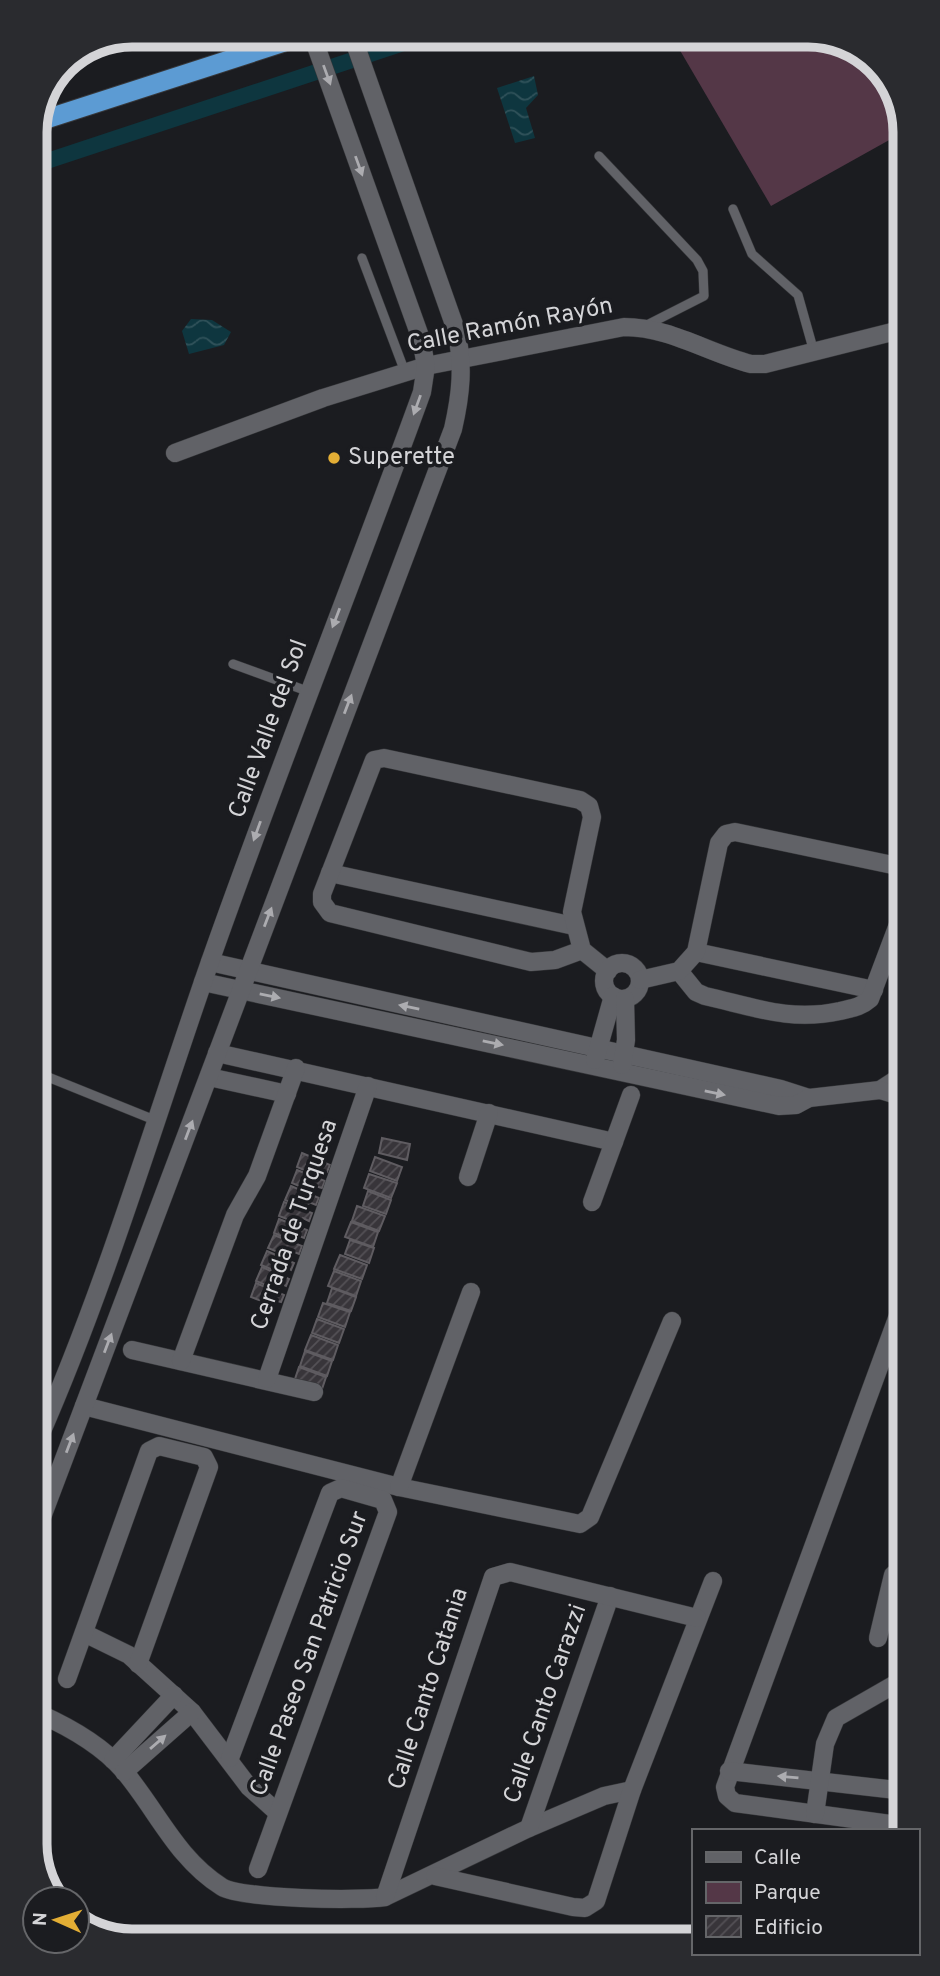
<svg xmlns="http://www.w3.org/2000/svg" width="940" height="1976" font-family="Overpass,sans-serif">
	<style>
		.green { fill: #543747 }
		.water { fill: url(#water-waves) }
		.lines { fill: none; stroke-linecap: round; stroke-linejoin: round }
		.canal { stroke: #0e363f; stroke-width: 16 }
		.building { fill: url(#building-hatch); stroke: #5f5c61; stroke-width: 2 }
		.service-casing { stroke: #37383b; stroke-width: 10 }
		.minor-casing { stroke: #37383b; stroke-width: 19 }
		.trunk-casing { stroke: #37383b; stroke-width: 21 }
		.service { stroke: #616267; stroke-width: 9 }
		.minor { stroke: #616267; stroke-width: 18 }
		.trunk { stroke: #5c9bd3; stroke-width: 19 }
		.oneway { fill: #acacb0 }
		.poi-dot { fill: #e3ae35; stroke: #1b1c20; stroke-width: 2.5 }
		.labels { text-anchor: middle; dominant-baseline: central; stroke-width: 7; stroke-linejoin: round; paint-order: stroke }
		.street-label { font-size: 24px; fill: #d4d4d7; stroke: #1b1c20 }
		.poi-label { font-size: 24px; fill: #d4d4d7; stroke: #1b1c20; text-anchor: start }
		.rim { fill: none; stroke: #d4d4d7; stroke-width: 9 }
	</style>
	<defs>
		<pattern id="water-waves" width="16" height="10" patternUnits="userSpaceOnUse" patternTransform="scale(1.75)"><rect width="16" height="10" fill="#0e363f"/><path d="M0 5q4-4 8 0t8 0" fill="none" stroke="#30525a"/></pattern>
		<pattern id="building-hatch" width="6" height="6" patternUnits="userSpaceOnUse" patternTransform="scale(1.75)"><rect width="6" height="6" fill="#38353a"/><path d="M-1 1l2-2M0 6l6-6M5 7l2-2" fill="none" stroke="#545156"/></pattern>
	</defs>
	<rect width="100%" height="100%" fill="#1b1c20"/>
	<polygon class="green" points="671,35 815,35 867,55 900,100 900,134 771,206"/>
	<g class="water">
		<polygon points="534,76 538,95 526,108 535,138 515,143 497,88"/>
		<polygon points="191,319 212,320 231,332 224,345 189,354 182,331"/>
	</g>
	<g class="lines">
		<polyline class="canal" points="35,165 428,35"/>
	</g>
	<g class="building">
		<polygon points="382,1138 410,1144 407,1160 379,1153"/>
		<polygon points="302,1153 330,1165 327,1172 320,1169 318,1176 297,1167"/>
		<polygon points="375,1157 402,1167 397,1181 370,1171"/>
		<polygon points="297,1170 325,1181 322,1188 315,1186 313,1192 292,1183"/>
		<polygon points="369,1174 397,1183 391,1198 364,1188"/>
		<polygon points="291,1186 319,1198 316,1205 309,1202 307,1209 285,1200"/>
		<polygon points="368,1191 391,1200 386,1214 363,1206"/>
		<polygon points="284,1202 312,1213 309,1221 303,1218 300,1224 279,1216"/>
		<polygon points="357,1206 385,1216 379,1231 352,1221"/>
		<polygon points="279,1219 307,1230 304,1238 297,1235 295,1242 274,1233"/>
		<polygon points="351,1222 378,1232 373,1247 345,1237"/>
		<polygon points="274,1235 302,1246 299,1254 292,1251 290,1257 268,1248"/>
		<polygon points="350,1240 374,1248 369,1263 345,1254"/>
		<polygon points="267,1251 294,1263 291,1270 285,1267 283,1274 261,1265"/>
		<polygon points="340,1255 367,1265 362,1279 334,1269"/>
		<polygon points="262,1267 289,1279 286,1286 280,1283 278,1290 256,1281"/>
		<polygon points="334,1271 361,1281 356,1296 328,1286"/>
		<polygon points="256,1283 284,1295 281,1302 274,1300 272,1305 251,1297"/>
		<polygon points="332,1288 356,1297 351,1311 327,1303"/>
		<polygon points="323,1303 350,1312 345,1327 318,1317"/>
		<polygon points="317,1319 344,1329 339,1343 312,1333"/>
		<polygon points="311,1335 338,1345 333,1360 305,1350"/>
		<polygon points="305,1351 332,1361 327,1376 300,1366"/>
		<polygon points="299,1367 326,1377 321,1392 294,1382"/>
	</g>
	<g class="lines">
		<defs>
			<g id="service">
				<polyline points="655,35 656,40"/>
				<polyline points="599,156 697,260 703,271 704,296 645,326"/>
				<polyline points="733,209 752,254 798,295 814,352"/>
				<polyline points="362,258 405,372"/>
				<polyline points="233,664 307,691"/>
				<polyline points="38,1073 157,1121"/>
			</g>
			<g id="minor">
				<path d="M175 453 323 398 426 366 624 327C670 327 708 353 751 364H765L900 330"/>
				<polyline points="330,873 574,926"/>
				<polyline points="582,950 555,960 531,962 330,913 322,902 322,894 374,760 384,758 580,800 589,806 592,817 572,912 582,950 608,971"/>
				<polyline points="696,952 874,990"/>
				<polyline points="210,962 781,1089 809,1098"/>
				<circle cx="622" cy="981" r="18"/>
				<path d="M679 971 696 992 705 996C754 1007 790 1022 840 1011 852 1008 861 1007 870 999L902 914"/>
				<polyline points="640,980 679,971 696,952 719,843 726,834 735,832 902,867"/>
				<polyline points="203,982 779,1106 796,1105 809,1098 880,1090 903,1075"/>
				<polyline points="217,1053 614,1142"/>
				<polyline points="595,1060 613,996"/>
				<polyline points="622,1065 626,1040 625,999"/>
				<polyline points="209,1077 287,1094"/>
				<polyline points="880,1090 903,1097"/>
				<polyline points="468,1177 489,1113"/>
				<polyline points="592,1202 631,1095"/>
				<polyline points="903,1302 725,1787 727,1796 735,1803 905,1826"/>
				<polyline points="132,1350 314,1392"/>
				<polyline points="181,1361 235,1215 257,1176 296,1068"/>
				<polyline points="267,1379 368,1086"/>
				<polyline points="84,1406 399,1487 580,1524 590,1517 672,1321"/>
				<path d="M39 1438C107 1283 155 1119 211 959 278 769 353 582 422 392L426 366 421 339 312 35"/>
				<polyline points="399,1487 471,1292"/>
				<path d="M39 1525 453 429C461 394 464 365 456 330L352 35"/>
				<polyline points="84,1633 129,1655 192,1712 249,1787 278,1813"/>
				<polyline points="878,1638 893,1575 904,1567"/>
				<polyline points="67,1679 149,1451 159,1446 204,1457 209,1467 138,1664"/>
				<path d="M40 1714C69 1727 102 1746 123 1770 157 1810 176 1858 222 1887 241 1899 360 1901 385 1897L529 1828 604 1796 632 1790"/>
				<polyline points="230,1758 330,1493 341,1488 383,1500 388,1512 258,1869"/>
				<polyline points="113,1760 174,1695"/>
				<polyline points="729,1771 905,1791"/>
				<polyline points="124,1772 192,1712"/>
				<polyline points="815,1814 825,1744 836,1718 904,1679"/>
				<polyline points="529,1828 610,1596"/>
				<polyline points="435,1876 573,1907 585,1908 596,1901 632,1790 713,1581"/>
				<polyline points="385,1897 493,1577 510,1572 697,1618"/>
			</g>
			<polyline id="trunk" points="37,122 306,35"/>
		</defs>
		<use href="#service" class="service-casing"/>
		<use href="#minor" class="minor-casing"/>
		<use href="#trunk" class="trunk-casing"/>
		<use href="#service" class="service"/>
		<use href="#minor" class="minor"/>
		<use href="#trunk" class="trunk"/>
	</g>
	<defs><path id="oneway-solid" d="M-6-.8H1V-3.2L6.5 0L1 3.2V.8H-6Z" transform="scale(1.75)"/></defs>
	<g class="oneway">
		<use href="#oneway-solid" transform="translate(327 75) rotate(70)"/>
		<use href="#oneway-solid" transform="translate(359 166) rotate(70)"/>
		<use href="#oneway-solid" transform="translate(417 405) rotate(110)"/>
		<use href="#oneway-solid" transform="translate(336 618) rotate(111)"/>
		<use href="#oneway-solid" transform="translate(348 704) rotate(-69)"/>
		<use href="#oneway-solid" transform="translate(257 831) rotate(110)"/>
		<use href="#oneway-solid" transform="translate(268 917) rotate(-69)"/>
		<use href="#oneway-solid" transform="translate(270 996) rotate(11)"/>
		<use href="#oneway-solid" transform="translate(409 1007) rotate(-168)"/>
		<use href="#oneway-solid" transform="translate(493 1043) rotate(12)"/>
		<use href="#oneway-solid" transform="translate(715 1093) rotate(12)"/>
		<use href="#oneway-solid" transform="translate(189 1130) rotate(-69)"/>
		<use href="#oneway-solid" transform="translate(108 1343) rotate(-69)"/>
		<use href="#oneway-solid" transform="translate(70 1443) rotate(-69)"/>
		<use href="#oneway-solid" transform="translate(158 1742) rotate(-41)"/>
		<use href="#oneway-solid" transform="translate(788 1777) rotate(-175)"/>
	</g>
	<circle class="poi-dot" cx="334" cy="458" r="7"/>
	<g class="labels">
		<g class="street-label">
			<text transform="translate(510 326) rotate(-11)">Calle Ramón Rayón</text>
			<text transform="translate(269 729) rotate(-70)">Calle Valle del Sol</text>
			<text transform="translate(295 1225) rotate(-71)">Cerrada de Turquesa</text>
			<text transform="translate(310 1654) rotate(-70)">Calle Paseo San Patricio Sur</text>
			<text transform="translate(429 1689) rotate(-72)">Calle Canto Catania</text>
			<text transform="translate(546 1704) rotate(-71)">Calle Canto Carazzi</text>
		</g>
		<g class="poi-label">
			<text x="348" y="458">Superette</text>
		</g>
	</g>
	<path d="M0 0H940V1976H0ZM132 47H808A85 85 0 0 1 893 132V1844A85 85 0 0 1 808 1929H132A85 85 0 0 1 47 1844V132A85 85 0 0 1 132 47Z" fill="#2a2b2f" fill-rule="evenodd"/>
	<path class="rim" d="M132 47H808A85 85 0 0 1 893 132V1844A85 85 0 0 1 808 1929H132A85 85 0 0 1 47 1844V132A85 85 0 0 1 132 47Z"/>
	<rect x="692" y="1829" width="228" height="126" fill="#1b1c20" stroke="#656669" stroke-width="2"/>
	<rect x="706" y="1852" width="35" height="10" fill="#616267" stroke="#656669" stroke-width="2"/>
	<text x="754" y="1864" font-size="21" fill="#d4d4d7">Calle</text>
	<rect x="706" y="1882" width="35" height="21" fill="#543747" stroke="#656669" stroke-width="2"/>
	<text x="754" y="1899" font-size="21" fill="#d4d4d7">Parque</text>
	<rect x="706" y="1916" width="35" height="21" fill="url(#building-hatch)" stroke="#656669" stroke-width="2"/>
	<text x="754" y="1934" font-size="21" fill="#d4d4d7">Edificio</text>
	<g transform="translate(56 1920) rotate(273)"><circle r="33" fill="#1b1c20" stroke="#656669" stroke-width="2"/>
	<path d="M0-5L12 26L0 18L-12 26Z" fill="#e3ae35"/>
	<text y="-10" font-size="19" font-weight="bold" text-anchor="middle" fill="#d4d4d7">N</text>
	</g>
</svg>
